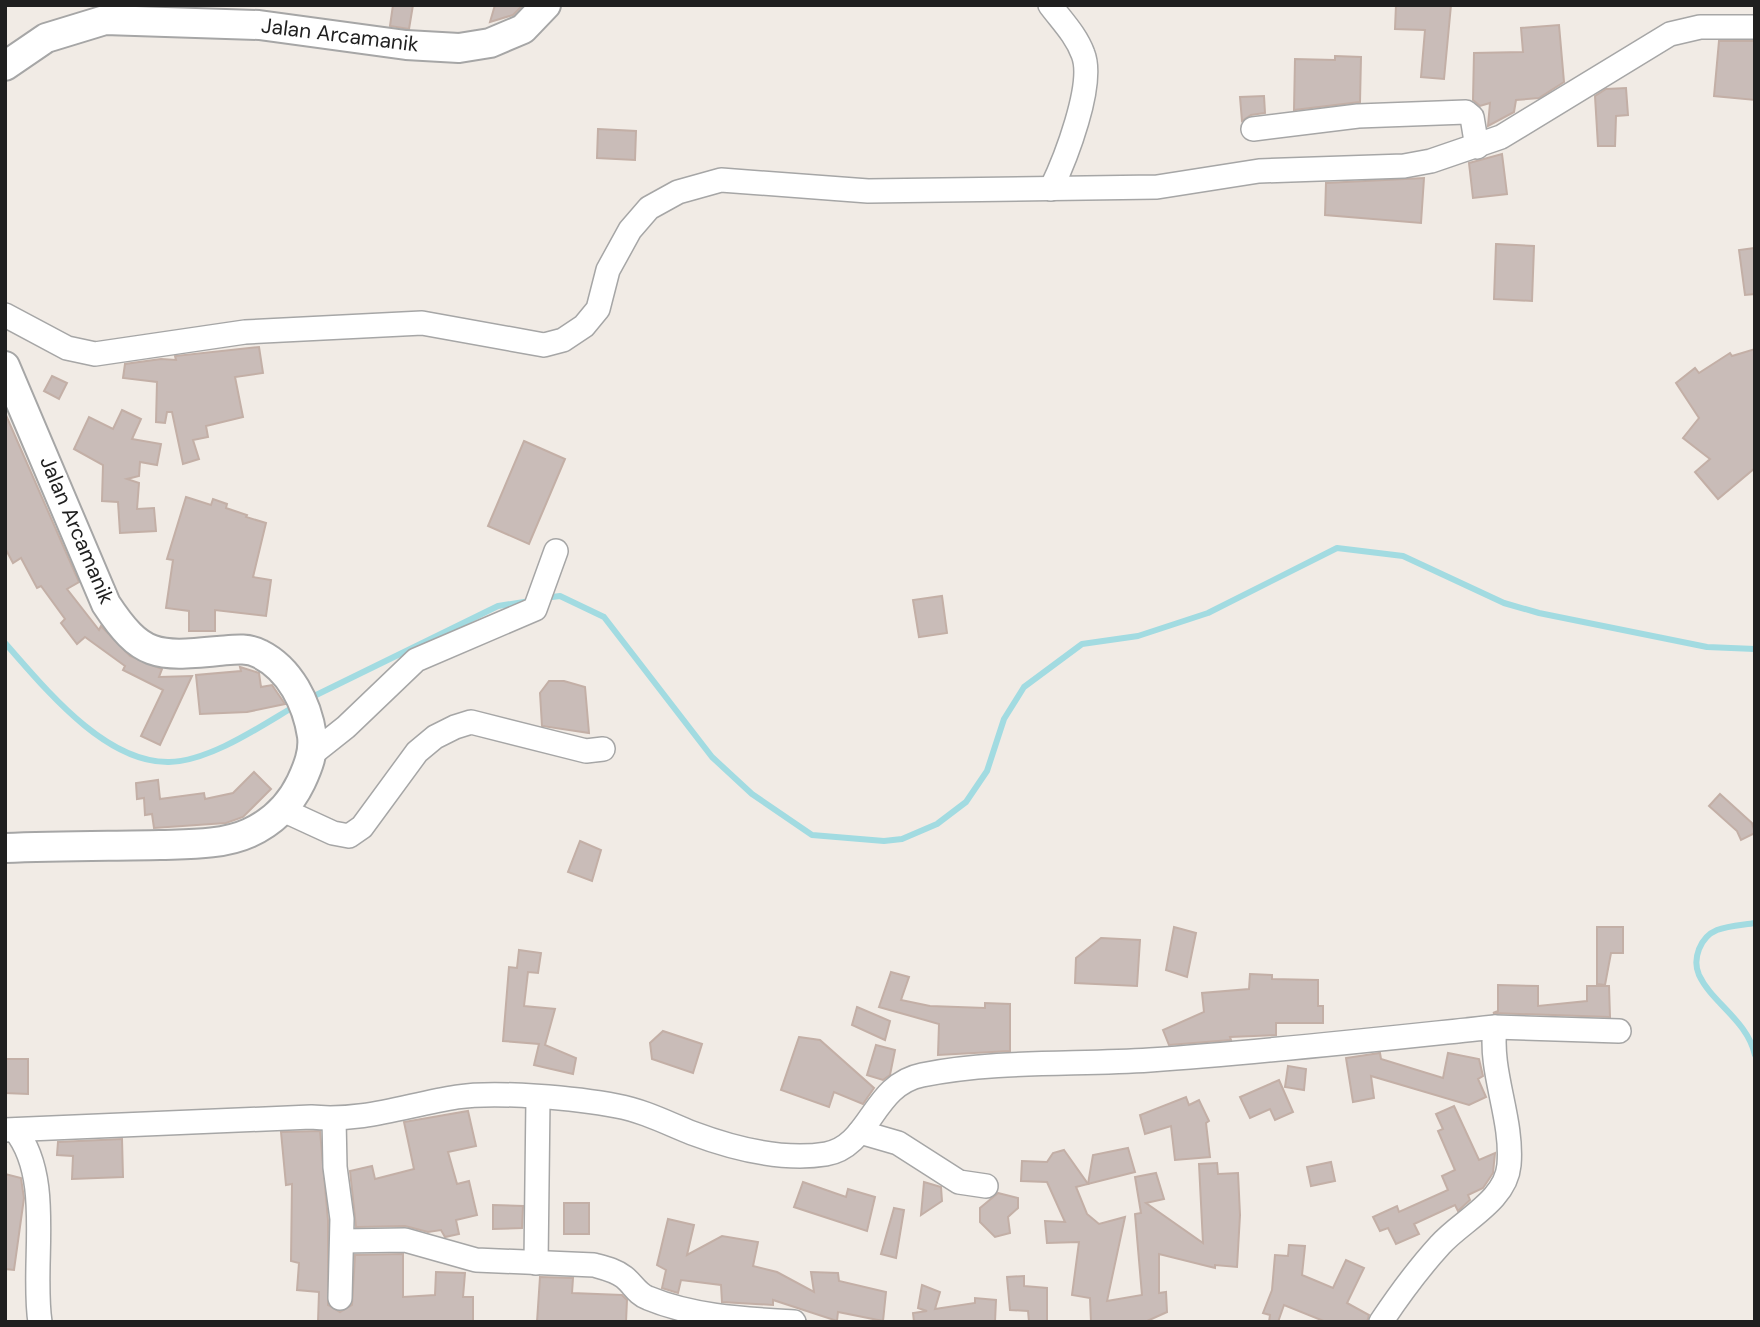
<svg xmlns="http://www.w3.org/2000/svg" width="1760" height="1327" font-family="'DM Sans',sans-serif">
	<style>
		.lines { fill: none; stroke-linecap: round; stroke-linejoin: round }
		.stream { stroke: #a2dbe1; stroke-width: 6 }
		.building { fill: #c9bcb8; stroke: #c3afa6; stroke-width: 2 }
		.minor-casing { stroke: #a6a6a6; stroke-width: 26 }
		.tertiary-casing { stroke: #a6a6a6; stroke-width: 32 }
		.minor { stroke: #fff; stroke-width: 23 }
		.tertiary { stroke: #fff; stroke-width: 28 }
		.labels { text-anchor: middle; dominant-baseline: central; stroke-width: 7; stroke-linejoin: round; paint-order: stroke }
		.street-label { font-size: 21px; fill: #1f1f1f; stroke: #fff }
	</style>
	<rect width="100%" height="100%" fill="#f1ebe5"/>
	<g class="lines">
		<g class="stream">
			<polyline points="544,598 560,596 604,617 712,757 752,794 812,835 884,841 902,839 937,824 966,802 987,771 1004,719 1024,687 1082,644 1138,636 1208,613 1337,548 1403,556 1504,603 1539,613 1707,647 1755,649"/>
			<path d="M5 643C44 687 104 763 169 762 210 761 261 726 295 706"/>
			<polyline points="308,699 498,606 530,601"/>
			<path d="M1755 923C1743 925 1728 926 1717 930 1700 937 1692 959 1699 975 1712 1003 1747 1020 1755 1055"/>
		</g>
	</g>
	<g class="building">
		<polygon points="393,5 413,5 409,29 390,26"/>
		<polygon points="495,5 523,5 513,15 490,22"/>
		<polygon points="1396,5 1451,5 1444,79 1421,77 1425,30 1395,29"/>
		<polygon points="1559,25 1564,82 1539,98 1516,100 1514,112 1488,126 1490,103 1480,106 1473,100 1474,53 1523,52 1521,28"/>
		<polygon points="1719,41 1755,41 1755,100 1714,96"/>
		<polygon points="1335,56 1361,57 1360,102 1294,110 1295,59 1335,60"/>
		<polygon points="1626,88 1628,115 1616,116 1615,146 1598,146 1595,96 1606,89"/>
		<polygon points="1264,96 1265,113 1251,115 1242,121 1240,97"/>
		<polygon points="598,129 636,131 635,160 597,158"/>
		<polygon points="1502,154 1507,194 1473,198 1469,163"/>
		<polygon points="1424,178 1421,223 1325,215 1326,183"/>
		<polygon points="1496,244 1534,246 1532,301 1494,299"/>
		<polygon points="1755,248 1755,294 1745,295 1739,250"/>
		<polygon points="259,347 263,373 235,377 243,417 206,426 208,437 193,440 199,459 183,464 172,412 167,412 165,423 156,422 157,382 123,378 125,364 161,359 176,360 175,356"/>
		<polygon points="1755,349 1755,468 1718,499 1695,472 1710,459 1683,438 1699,418 1676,383 1695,368 1699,373 1730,353 1732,356"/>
		<polygon points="52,376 67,383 59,399 44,391"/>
		<polygon points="122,410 141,419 132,439 161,444 157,465 140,462 139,476 127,479 139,483 137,509 154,508 156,531 120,533 118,502 102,501 103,465 74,449 89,417 113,429"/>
		<polygon points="5,413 79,582 67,589 99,630 101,626 130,656 162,669 159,677 192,676 160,745 141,736 163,690 123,670 125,666 85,637 77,644 61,623 65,619 41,586 37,588 21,558 13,563 5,548"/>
		<polygon points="524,441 565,459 529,544 488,526"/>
		<polygon points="186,497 211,505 213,499 227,504 226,508 247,515 246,517 266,523 253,577 271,580 266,616 215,610 215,631 189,631 189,611 166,608 173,560 167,559"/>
		<polygon points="942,596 947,633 919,637 913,600"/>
		<polygon points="240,667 259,673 261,687 272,685 285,704 247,712 200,714 196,675 241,671"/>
		<polygon points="549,681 564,681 585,687 589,733 542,726 540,693"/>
		<polygon points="254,772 271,789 243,817 226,823 154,828 152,814 145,815 144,798 137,799 136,783 158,780 160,799 204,793 205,799 233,793"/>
		<polygon points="1720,794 1752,823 1755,833 1741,840 1737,831 1709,806"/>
		<polygon points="580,841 601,850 592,881 568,872"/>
		<polygon points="1174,927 1196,933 1187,977 1166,970"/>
		<polygon points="1597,927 1623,927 1623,953 1611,953 1605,985 1597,984"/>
		<polygon points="1101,938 1140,940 1137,986 1075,983 1076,958"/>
		<polygon points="519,950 541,953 538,973 528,972 524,1006 555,1009 545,1045 576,1058 573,1074 534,1065 539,1044 503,1041 509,967 517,968"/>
		<polygon points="891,972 909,977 901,1000 930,1006 985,1008 985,1003 1010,1004 1010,1051 938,1055 939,1024 879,1007"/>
		<polygon points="1250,974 1272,975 1272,979 1318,980 1318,1006 1323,1006 1323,1023 1276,1023 1276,1035 1230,1037 1231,1040 1169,1045 1163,1030 1204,1012 1202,993 1249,989"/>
		<polygon points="1498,985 1538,986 1538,1006 1587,1001 1587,986 1609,986 1610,1017 1493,1013 1498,1011"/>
		<polygon points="857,1007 890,1021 885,1040 852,1025"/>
		<polygon points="663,1031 702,1044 693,1073 652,1059 650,1043"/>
		<polygon points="799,1037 820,1040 874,1088 863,1104 834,1092 829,1107 781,1090"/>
		<polygon points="876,1045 895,1050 890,1075 883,1080 867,1075"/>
		<polygon points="1380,1053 1381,1059 1443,1078 1448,1053 1479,1059 1483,1076 1478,1079 1486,1097 1469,1105 1371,1076 1374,1098 1353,1102 1346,1058"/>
		<polygon points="5,1059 28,1059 28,1094 5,1093"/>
		<polygon points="1288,1066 1306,1069 1304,1090 1285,1087"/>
		<polygon points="1279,1080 1293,1112 1275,1120 1270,1109 1250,1118 1240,1097"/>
		<polygon points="1186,1097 1189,1105 1199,1100 1209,1121 1206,1123 1210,1157 1175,1160 1171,1126 1145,1134 1140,1115"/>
		<polygon points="1454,1106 1479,1160 1495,1153 1493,1173 1483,1188 1468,1195 1470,1200 1458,1211 1455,1205 1414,1224 1419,1234 1396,1244 1388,1228 1380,1231 1373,1217 1397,1206 1399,1212 1448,1190 1442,1176 1455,1170 1438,1131 1443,1129 1436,1114"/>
		<polygon points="468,1111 476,1146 448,1152 457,1184 469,1181 477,1215 456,1220 459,1234 445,1237 441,1230 428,1232 405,1226 356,1227 350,1171 372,1166 375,1179 414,1169 404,1122"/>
		<polygon points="320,1131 328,1220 328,1305 340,1312 352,1305 355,1255 403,1254 403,1297 435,1295 436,1272 465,1273 463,1297 473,1297 473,1322 318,1322 319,1292 297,1290 299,1263 291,1261 292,1184 286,1185 281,1132"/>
		<polygon points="122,1139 123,1177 72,1179 73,1156 57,1155 58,1142"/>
		<polygon points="1128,1148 1135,1172 1088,1184 1093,1155"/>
		<polygon points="1064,1150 1088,1184 1076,1187 1087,1214 1099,1224 1125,1217 1107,1301 1142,1295 1135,1214 1141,1213 1135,1177 1156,1173 1164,1199 1146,1203 1203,1243 1199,1164 1217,1163 1218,1174 1238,1173 1240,1215 1237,1267 1215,1265 1215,1268 1159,1254 1159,1293 1166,1292 1167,1312 1145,1322 1091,1322 1090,1298 1072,1295 1079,1242 1047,1243 1045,1221 1065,1222 1047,1182 1021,1181 1022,1161 1047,1162 1053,1153"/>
		<polygon points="1331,1162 1335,1181 1311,1186 1307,1167"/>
		<polygon points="5,1174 21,1178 24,1198 14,1270 5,1269"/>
		<polygon points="803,1182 846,1197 848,1189 875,1197 867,1231 794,1207"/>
		<polygon points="924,1182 941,1187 942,1201 921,1215"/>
		<polygon points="998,1193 1018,1198 1018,1208 1008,1217 1010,1233 995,1237 980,1222 980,1208"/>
		<rect x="564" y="1203" width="25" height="31"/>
		<polygon points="493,1205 523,1206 522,1228 493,1229"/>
		<polygon points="894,1208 904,1210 896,1258 881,1254"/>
		<polygon points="668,1219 694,1225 687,1255 722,1236 758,1242 753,1266 777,1272 814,1292 811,1272 838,1273 839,1281 886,1292 883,1321 838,1312 837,1321 773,1300 773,1305 722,1302 721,1285 681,1280 678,1293 662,1288 666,1270 657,1265"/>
		<polygon points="1289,1245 1305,1246 1302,1275 1333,1288 1346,1260 1364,1268 1347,1303 1369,1315 1367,1322 1326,1322 1284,1305 1278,1322 1269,1322 1270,1315 1263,1313 1272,1290 1275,1255 1288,1256"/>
		<polygon points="1024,1276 1024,1286 1047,1288 1047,1322 1029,1322 1028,1311 1010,1310 1007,1277"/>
		<polygon points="540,1277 573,1278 572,1293 622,1295 627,1300 626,1322 537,1322"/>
		<polygon points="922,1285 940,1292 935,1309 975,1303 975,1298 996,1300 995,1322 914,1322 913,1313 927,1311 918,1308"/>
	</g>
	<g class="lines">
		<defs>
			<g id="minor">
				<path d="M1050 5C1062 21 1076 35 1083 54 1095 84 1065 160 1051 189"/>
				<polyline points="1253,129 1358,116 1466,112 1472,117 1477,147"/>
				<polyline points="5,315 67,348 95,354 245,332 422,323 544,345 563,340 584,326 598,309 608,270 630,230 649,208 678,192 721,180 868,191 1157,187 1259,171 1404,166 1431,161 1501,137 1670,34 1700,27 1755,27"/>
				<polyline points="312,754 346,727 416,660 535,609 556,551"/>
				<polyline points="283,810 333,833 349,836 362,827 417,752 435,737 455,727 471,722 586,751 603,749"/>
				<polyline points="1495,1027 1619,1031"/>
				<polyline points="334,1119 335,1167 342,1219 340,1298"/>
				<path d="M5 1130 311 1117C364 1122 406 1105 457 1097 496 1091 577 1098 617 1106 644 1111 667 1123 692 1133 732 1148 783 1161 826 1154 871 1146 872 1085 922 1075 997 1060 1074 1065 1150 1060 1265 1052 1380 1039 1495 1027 1489 1072 1513 1118 1509 1165 1506 1201 1461 1221 1440 1245 1418 1269 1399 1295 1381 1322"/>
				<path d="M15 1130C54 1178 31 1264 40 1322"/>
				<polyline points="860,1132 898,1143 959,1182 986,1186"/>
				<path d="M342 1241 405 1240 476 1260 594 1265C605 1268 615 1270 624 1277 633 1284 637 1294 648 1298 694 1317 745 1319 794 1322"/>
				<polyline points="536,1263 538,1099"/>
			</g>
			<g id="tertiary">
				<polyline points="5,66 46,38 105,20 259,25 406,45 459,48 490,43 523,29 546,5"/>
				<path d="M5 366 106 604C141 657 156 657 218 651 232 650 247 647 260 654 290 669 307 703 312 736 314 752 308 767 301 782 290 805 273 822 249 833 223 845 188 844 160 845 108 846 57 846 5 848"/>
			</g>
		</defs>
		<use href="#minor" class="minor-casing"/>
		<use href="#tertiary" class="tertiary-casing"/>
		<use href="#minor" class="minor"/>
		<use href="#tertiary" class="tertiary"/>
	</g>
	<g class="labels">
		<g class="street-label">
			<text transform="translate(340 35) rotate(7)">Jalan Arcamanik</text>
			<text transform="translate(77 530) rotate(67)">Jalan Arcamanik</text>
		</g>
	</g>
	<rect width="1760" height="1327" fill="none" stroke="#1f1f1f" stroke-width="14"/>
</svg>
